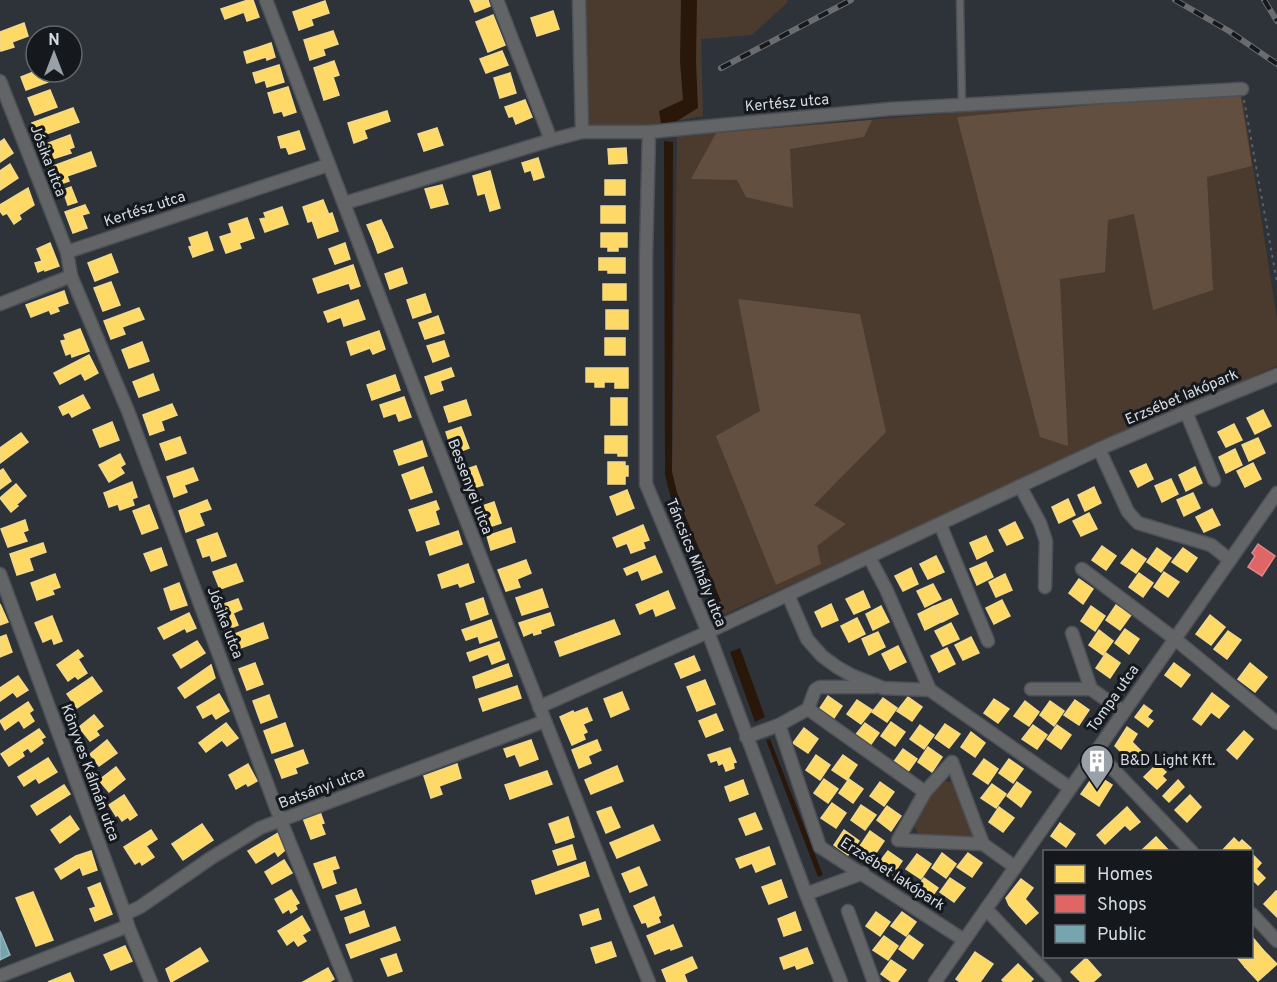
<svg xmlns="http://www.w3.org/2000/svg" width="1277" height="982" font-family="Overpass,sans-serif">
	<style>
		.green { fill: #4b3b2f }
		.forest { fill: #624f40 }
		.water { fill: #29180a }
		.homes { fill: #ffd966; stroke: #f2d98b; stroke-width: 1.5 }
		.shops { fill: #e06666; stroke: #dc898b; stroke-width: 1.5 }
		.public { fill: #76a5af; stroke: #92b5be; stroke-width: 1.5 }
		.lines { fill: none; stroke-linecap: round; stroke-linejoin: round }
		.service-casing { stroke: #4d5157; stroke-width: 9 }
		.minor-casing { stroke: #4d5157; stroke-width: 15 }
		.path { stroke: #5e6063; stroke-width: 2; stroke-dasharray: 3 4.5; stroke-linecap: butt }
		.service { stroke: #626466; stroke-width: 6 }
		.minor { stroke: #626466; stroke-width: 12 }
		.rail-casing { stroke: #6a6c6f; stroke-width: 6 }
		.rail { stroke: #15191e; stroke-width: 4; stroke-dasharray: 11; stroke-linecap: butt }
		.labels { text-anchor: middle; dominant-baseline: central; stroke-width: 6; stroke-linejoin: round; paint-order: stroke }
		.street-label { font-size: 15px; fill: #d4dae2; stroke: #15191e }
		.poi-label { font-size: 15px; fill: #d4dae2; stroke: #15191e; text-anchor: start }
	</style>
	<rect width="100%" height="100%" fill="#2e3339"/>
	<g class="green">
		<polygon points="585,0 787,0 788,2 752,35 701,39 703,116 648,126 588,125"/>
		<polygon points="1241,90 1277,319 1277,366 723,615 679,501 672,472 677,135"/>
		<polygon points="942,781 957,783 975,837 919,836 913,822"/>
	</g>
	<g class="forest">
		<polygon points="1240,92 1252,166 1207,177 1213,290 1153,310 1134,214 1108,220 1105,272 1060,279 1068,446 1040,437 957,117"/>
		<polygon points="872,120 864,137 790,149 793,208 746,197 737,180 691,179 716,133"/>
		<polygon points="738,299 860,314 886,432 814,505 846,524 817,546 821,564 776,585 716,436 760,411"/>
	</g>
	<g class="water">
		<polygon points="681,0 697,0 696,61 698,108 677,121 661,124 659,111 683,100 680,61"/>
		<polygon points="664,141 673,142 672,472 679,501 721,601 714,604 672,503 665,475"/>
		<polygon points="740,648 765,717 755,722 730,652"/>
		<polygon points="770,739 823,875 818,877 766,740"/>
	</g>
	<g class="homes">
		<polygon points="248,0 253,0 259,17 247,21 244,12 225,19 221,9"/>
		<polygon points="470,0 488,0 490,6 475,12"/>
		<polygon points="325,1 329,13 311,19 313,25 299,30 293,12"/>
		<polygon points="553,11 559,29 537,36 531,18"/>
		<polygon points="493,15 505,45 488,52 476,22"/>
		<polygon points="24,23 28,36 12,42 14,47 1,51 0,47 0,32"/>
		<polygon points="333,31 338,44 323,49 325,55 310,60 304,40"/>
		<polygon points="271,43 275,57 267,60 266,57 247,63 244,52"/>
		<polygon points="502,51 508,65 486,73 480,59"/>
		<polygon points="334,61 339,75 333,77 339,95 324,100 314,68"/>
		<polygon points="279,65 284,82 267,87 265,80 256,83 253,73"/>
		<polygon points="36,71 36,72 44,72 48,82 26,90 21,77"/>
		<polygon points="510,73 516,93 500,98 494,78"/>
		<polygon points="288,87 296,112 284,116 282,111 274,113 268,93"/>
		<polygon points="50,90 57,107 35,115 28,98"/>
		<polygon points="525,100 532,117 516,124 513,116 509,117 505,107"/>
		<polygon points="73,108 79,122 38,137 32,123"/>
		<polygon points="387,111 390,121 364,130 367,138 354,143 348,123"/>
		<polygon points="437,128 443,145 424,151 418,134"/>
		<polygon points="299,131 305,149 289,154 286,147 281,148 278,137"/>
		<polygon points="70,135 74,147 69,149 71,153 52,159 46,144"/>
		<polygon points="4,139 13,153 0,162 0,142"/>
		<polygon points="626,148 627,163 609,164 608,149"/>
		<polygon points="91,152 96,166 67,176 69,181 55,186 48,168"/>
		<polygon points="538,158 544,177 534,180 531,170 525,172 522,163"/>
		<polygon points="10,164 18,178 0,190 0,171"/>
		<polygon points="490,171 500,208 490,211 485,193 478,195 473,176"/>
		<rect x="605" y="180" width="20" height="15"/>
		<polygon points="442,185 448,204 431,208 425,189"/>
		<polygon points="71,187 77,202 68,205 63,190"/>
		<polygon points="28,188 34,205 19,215 21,219 14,224 7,213 3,215 0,211 0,205"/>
		<polygon points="323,200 329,215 308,222 303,207"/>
		<polygon points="85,205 89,213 82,215 87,228 73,233 65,212"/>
		<rect x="601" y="206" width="24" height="17"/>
		<polygon points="282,207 288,224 265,232 260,219 266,218 264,213"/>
		<polygon points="332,213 338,231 318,238 312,220"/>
		<polygon points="247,218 254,238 239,243 241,248 226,253 220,237 232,233 229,224"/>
		<polygon points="381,220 387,233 373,239 367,225"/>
		<polygon points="207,232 213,250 193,257 189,247 192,246 189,238"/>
		<polygon points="387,233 393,247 378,253 373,239"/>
		<polygon points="601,233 627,233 627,247 618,247 618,251 608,251 608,247 601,247"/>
		<polygon points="50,243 59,266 45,271 45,269 38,272 35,263 42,261 37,249"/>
		<polygon points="345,243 350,259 335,264 329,249"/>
		<polygon points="111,254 118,272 95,281 88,263"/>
		<polygon points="599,258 625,258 625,273 608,273 608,270 599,270"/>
		<polygon points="353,265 360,286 351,289 349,283 318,293 313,279"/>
		<polygon points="402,268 407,283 390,289 385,274"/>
		<polygon points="111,282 120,305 103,311 94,288"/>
		<rect x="603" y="284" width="23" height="16"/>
		<polygon points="64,291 68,303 57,307 59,311 51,314 49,310 31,317 26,305"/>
		<polygon points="425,294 431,312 413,318 407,300"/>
		<polygon points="358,300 365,319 344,326 341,317 328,322 324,312"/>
		<polygon points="139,308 144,319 122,327 125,334 111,339 104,321"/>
		<rect x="606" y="310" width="22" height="19"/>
		<polygon points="438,316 444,333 425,339 419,323"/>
		<polygon points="80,329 89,351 72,357 71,353 66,355 61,341 66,340 64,335"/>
		<polygon points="379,331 385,349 373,354 370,348 351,355 347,342"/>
		<rect x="605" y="338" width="20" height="17"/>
		<polygon points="444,341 449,356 433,362 427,346"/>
		<polygon points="142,342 149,361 129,368 122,350"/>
		<polygon points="89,355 98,373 85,380 81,373 60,384 54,373"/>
		<polygon points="451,368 454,376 440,381 443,390 431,394 425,377"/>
		<polygon points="586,368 628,368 628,388 615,388 615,382 604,382 604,387 595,387 595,382 586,382"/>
		<polygon points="153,374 159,390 139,397 133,382"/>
		<polygon points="395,375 400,390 372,400 367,385"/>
		<polygon points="83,395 90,408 72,417 69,412 63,415 59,407"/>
		<polygon points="404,397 411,417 399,421 396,413 384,417 380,405"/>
		<rect x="611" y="398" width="16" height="27"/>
		<polygon points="466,400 471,415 449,422 444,407"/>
		<polygon points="172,404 177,415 161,421 164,430 150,435 143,415"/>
		<polygon points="1263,410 1271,426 1255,434 1247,418"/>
		<polygon points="112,422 119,440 100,447 93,430"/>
		<polygon points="1234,424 1242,440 1226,447 1218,432"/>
		<polygon points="461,427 469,448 453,454 446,432"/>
		<polygon points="21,433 28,442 0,463 0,448"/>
		<polygon points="605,436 627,436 627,456 618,456 618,453 605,453"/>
		<polygon points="180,437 186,453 166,460 160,444"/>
		<polygon points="1258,438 1265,453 1249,461 1242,445"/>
		<polygon points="422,441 427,456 399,465 394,451"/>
		<polygon points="1235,449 1242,465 1226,473 1219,457"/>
		<polygon points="120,454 125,464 120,467 124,473 109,482 99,465"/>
		<polygon points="608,462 625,462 625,466 628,466 628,476 625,476 625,484 608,484"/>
		<polygon points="1253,463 1261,479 1245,487 1237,471"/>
		<polygon points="1146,464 1153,479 1138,487 1130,471"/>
		<polygon points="476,466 483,485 467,490 461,471"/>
		<polygon points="423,467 432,492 411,499 402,475"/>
		<polygon points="1195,467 1202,483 1186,491 1179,475"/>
		<polygon points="193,468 198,480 184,485 187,492 174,497 167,477"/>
		<polygon points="3,469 11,481 0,489 0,471"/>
		<polygon points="1171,479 1178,494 1162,502 1155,486"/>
		<polygon points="132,482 137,497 132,499 134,505 120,510 118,504 109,507 104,493"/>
		<polygon points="16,484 26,496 16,505 18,506 11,512 0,498"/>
		<polygon points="1094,487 1101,503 1085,511 1078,495"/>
		<polygon points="627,490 634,508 617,515 610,497"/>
		<polygon points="1193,493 1200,508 1184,516 1177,500"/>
		<polygon points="1068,499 1075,515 1059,523 1052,507"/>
		<polygon points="207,500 211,509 199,513 204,525 186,532 179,511"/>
		<polygon points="436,501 439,509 435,511 439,524 417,531 409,510"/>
		<polygon points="494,502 501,523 492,526 490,520 479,524 474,509"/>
		<polygon points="149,505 158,528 142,534 133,511"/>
		<polygon points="1212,509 1220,525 1204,532 1196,517"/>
		<polygon points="1089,513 1097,529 1081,536 1073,521"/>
		<polygon points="25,520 28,530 23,532 27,541 8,547 1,529"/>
		<polygon points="1015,522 1023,538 1007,545 999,530"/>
		<polygon points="643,525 649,540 643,542 645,548 631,553 627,543 617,547 613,538"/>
		<polygon points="511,528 515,542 491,550 487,536"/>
		<polygon points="458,531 462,544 430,555 426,542"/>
		<polygon points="217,533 226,556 212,561 210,555 203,557 197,540"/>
		<polygon points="986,536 993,551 977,559 970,543"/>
		<polygon points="43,543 46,552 29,558 33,570 17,575 10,554"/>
		<polygon points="1102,546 1116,556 1106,570 1092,560"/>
		<polygon points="161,548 167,565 151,571 144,554"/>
		<polygon points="1157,548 1171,558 1161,572 1147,562"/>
		<polygon points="1183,548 1197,558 1187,572 1172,562"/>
		<polygon points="1132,549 1146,559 1136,573 1121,563"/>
		<polygon points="655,556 662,572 642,580 638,570 627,575 624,569"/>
		<polygon points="936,556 944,572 928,579 920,564"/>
		<polygon points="526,560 531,573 517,579 520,587 506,591 498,570"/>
		<polygon points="986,562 993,577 977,585 970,569"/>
		<polygon points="236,564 243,581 220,589 213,572"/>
		<polygon points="468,564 474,582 460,587 458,583 442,588 438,575"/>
		<polygon points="911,568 918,584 903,591 895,576"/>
		<polygon points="1164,572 1179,582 1168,597 1154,587"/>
		<polygon points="1139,573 1153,583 1143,597 1129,587"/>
		<polygon points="55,574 60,587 52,590 54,594 37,600 31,583"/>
		<polygon points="1005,574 1012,590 996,597 989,582"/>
		<polygon points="1079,579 1093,589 1083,604 1069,593"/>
		<polygon points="179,583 187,605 171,610 164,589"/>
		<polygon points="933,584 941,599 925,607 917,591"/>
		<polygon points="542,589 548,607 522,615 516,598"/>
		<polygon points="668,591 675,608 656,616 653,608 640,614 636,605"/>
		<polygon points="863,591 870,607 854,614 846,599"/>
		<polygon points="483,598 488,614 471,620 466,604"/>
		<polygon points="238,599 242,609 233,613 238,625 225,630 216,607"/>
		<polygon points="951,599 958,614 942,622 935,606"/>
		<polygon points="1002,600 1010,616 994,624 986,608"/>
		<polygon points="0,604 8,622 0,625"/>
		<polygon points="831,604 838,620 822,627 815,612"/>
		<polygon points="1116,605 1131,615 1120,630 1106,620"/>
		<polygon points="881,606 889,622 873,630 866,614"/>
		<polygon points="934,606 941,622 925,630 918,614"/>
		<polygon points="1091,606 1105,616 1095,631 1081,621"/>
		<polygon points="189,613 196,628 187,632 185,628 164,639 158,628"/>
		<polygon points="550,613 554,625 540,630 541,633 534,635 533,632 524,636 519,623"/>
		<polygon points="1210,615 1225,627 1211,645 1196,634"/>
		<polygon points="52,616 62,641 54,644 52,638 43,642 35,623"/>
		<polygon points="857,618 865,634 849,642 841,626"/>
		<polygon points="491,620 497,637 480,643 478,636 466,640 462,630"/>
		<polygon points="614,620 620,634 582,648 576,634"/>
		<polygon points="263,623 268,638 232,651 227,637"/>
		<polygon points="951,623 959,639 943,646 935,631"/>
		<polygon points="1125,629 1139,639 1129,654 1115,643"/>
		<polygon points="1099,630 1113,641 1103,655 1089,645"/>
		<polygon points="1228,631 1241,640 1227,659 1214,649"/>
		<polygon points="878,632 885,647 869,655 862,639"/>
		<polygon points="576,634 582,648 560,656 555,642"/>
		<polygon points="6,635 12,652 0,657 0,637"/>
		<polygon points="971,637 979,653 963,660 955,645"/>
		<polygon points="197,641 205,653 181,668 173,655"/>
		<polygon points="499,642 505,659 492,664 488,654 470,661 467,653"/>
		<polygon points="898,646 906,662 890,670 882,654"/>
		<polygon points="947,648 955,664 939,672 931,656"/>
		<polygon points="78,650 83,656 78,659 87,673 78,679 75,676 68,681 57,665"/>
		<polygon points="1106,653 1120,663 1110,678 1096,668"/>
		<polygon points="694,656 700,670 681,678 675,664"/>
		<polygon points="255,663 263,684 247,690 239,669"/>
		<polygon points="1174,663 1190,675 1181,687 1165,675"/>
		<polygon points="1250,663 1267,677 1255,692 1238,679"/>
		<polygon points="508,664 512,676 476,688 473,677"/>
		<polygon points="211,665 215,678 185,698 178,688"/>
		<polygon points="18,676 28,690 17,697 13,692 0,701 0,688"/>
		<polygon points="92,677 102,691 77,708 67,694"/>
		<polygon points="705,680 715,704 697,711 687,687"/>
		<polygon points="517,686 521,698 483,711 479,699"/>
		<polygon points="622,692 629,709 611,717 604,699"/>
		<polygon points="1212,693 1229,706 1219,718 1211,712 1201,725 1193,719"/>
		<polygon points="219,694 229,711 216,719 212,713 203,718 197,707"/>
		<polygon points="269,695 277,717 261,723 253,701"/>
		<polygon points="828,696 842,706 832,721 818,711"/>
		<polygon points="908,697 922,707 912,721 897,711"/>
		<polygon points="883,698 897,708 887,722 872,712"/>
		<polygon points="994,699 1009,709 998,723 984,713"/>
		<polygon points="857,700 872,710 861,724 847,714"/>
		<polygon points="1075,700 1089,710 1079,725 1064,715"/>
		<polygon points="1025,701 1039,712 1029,726 1014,716"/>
		<polygon points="1050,701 1064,711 1054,726 1040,715"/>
		<polygon points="28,702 33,710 29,713 34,721 24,728 19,720 5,730 0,721"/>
		<polygon points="1144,705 1152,711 1147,717 1153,721 1148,727 1135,717"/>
		<polygon points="587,708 592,720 583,724 587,732 583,734 585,739 572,745 560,717 573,711 574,713"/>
		<polygon points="716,714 723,730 706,737 699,721"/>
		<polygon points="94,715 103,726 96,731 99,735 90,741 79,727"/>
		<polygon points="891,722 905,732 895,746 881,736"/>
		<polygon points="226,723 238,738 227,746 222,740 206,752 199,743"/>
		<polygon points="285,723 293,746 272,753 264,731"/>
		<polygon points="865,723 879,733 869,747 854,737"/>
		<polygon points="945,724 960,734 949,748 935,738"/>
		<polygon points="920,725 934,735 924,749 910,739"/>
		<polygon points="1033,725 1047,735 1037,749 1022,739"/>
		<polygon points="1057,725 1071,735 1061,749 1047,739"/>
		<polygon points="1127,727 1137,734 1132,742 1142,752 1132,763 1115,746"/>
		<polygon points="804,728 818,739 808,753 793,743"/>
		<polygon points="39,729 45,737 41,739 43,743 31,752 28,748 22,752 24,756 9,766 1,754"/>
		<polygon points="1244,731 1253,739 1237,759 1227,750"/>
		<polygon points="971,732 985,743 975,757 961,747"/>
		<polygon points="107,740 117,753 99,766 90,754"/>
		<polygon points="531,740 538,759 520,766 515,754 507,757 504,749"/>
		<polygon points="597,740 601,750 588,756 591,763 579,768 572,750"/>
		<polygon points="928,747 942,757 932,772 918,762"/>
		<polygon points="730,748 736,762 733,763 734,768 726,771 723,763 719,765 717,760 711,762 708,755"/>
		<polygon points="903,749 917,759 907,773 893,763"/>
		<polygon points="303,750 308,763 295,768 297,773 282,778 275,760"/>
		<polygon points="816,755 830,765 820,780 806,770"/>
		<polygon points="843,755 857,765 847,780 832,770"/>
		<polygon points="48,758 57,772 39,783 36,778 24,786 18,777"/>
		<polygon points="984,759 998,769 988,784 973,774"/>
		<polygon points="1009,759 1023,769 1013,783 999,773"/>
		<polygon points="248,764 257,781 248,786 246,783 236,789 229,775"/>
		<polygon points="457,764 461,778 439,786 442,794 431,798 424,776"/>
		<polygon points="1157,764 1166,772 1162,776 1166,780 1157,789 1144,777"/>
		<polygon points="617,766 623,781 591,794 585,780"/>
		<polygon points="116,767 125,779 109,792 99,780"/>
		<polygon points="547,771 552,784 510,799 505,785"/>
		<polygon points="1095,774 1112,785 1099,806 1081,794"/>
		<polygon points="824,779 838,789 828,803 814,793"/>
		<polygon points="849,779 863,789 853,803 839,793"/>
		<polygon points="743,780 748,794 730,801 725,787"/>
		<polygon points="1178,780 1184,787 1169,802 1163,796"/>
		<polygon points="880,782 894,792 884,806 870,796"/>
		<polygon points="1017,782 1031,792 1021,807 1007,796"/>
		<polygon points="992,784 1006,794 996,808 981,798"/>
		<polygon points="64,785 70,794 37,815 31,806"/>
		<polygon points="124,795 137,815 130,820 128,817 122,821 118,815 116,816 109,805"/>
		<polygon points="1190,795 1201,807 1187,822 1175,810"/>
		<polygon points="832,803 846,813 836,828 821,818"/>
		<polygon points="861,805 876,815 865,830 851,820"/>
		<polygon points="887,806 901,816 891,831 877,820"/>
		<polygon points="611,807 620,827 606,833 597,812"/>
		<polygon points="999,807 1014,818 1003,832 989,822"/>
		<polygon points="1127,807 1140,822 1130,830 1125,825 1105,844 1097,835"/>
		<polygon points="320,812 324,823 321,824 325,834 311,839 303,818"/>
		<polygon points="755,813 762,829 746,835 739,819"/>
		<polygon points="70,816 79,829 60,843 51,830"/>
		<polygon points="568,817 574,837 556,843 549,824"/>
		<polygon points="1060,823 1075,834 1066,847 1051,836"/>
		<polygon points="202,824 213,840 183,860 172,844"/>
		<polygon points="653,825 660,840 617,858 610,843"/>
		<polygon points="151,830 157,839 146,846 154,857 142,865 140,861 135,864 124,847"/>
		<polygon points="844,830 859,841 848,855 834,845"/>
		<polygon points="870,831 884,841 874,856 860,846"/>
		<polygon points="278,833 285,850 278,856 275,851 256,863 248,851"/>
		<polygon points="1156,837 1170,852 1140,852"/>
		<polygon points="1234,838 1239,843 1242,840 1251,848 1248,852 1221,852"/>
		<polygon points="572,845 576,859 558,865 553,851"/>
		<polygon points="769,847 775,864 756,872 752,863 740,868 736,859"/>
		<polygon points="91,851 97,870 83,875 80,867 61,879 55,869 76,856"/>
		<polygon points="888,851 902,861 892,876 877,865"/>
		<polygon points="942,853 956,864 946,878 932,868"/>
		<polygon points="968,853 982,863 972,877 957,867"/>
		<polygon points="917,854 931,864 921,879 906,869"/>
		<polygon points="1253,855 1261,863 1256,869 1265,878 1258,885 1253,880 1252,881 1252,856"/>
		<polygon points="335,857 339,868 332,870 336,883 323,888 314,864"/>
		<polygon points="284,860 292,873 272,884 265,872"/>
		<polygon points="585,862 589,876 536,894 532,881"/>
		<polygon points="639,867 647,885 630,892 622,874"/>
		<polygon points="924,878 938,888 928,902 914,892"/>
		<polygon points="950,878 965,888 954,902 940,892"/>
		<polygon points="1021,879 1033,888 1025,899 1038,913 1026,924 1009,905 1006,898"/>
		<polygon points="781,880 787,897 769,904 762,887"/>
		<polygon points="100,883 112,914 95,921 90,909 96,907 88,888"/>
		<polygon points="356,889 361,903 341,910 336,896"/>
		<polygon points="291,890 299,903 295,905 297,909 291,913 289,909 283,913 275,899"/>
		<polygon points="1276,891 1277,891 1277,917 1264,904"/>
		<polygon points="33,892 53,940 36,946 16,898"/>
		<polygon points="654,897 661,915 658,917 660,922 648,927 646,922 642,923 634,906"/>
		<polygon points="598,909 601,919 583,925 580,915"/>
		<polygon points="364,911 369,926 350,933 345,918"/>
		<polygon points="795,912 801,930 784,936 778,919"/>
		<polygon points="876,912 890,922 880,936 866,926"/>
		<polygon points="902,912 916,922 906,936 891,926"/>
		<polygon points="302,916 310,930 302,935 306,941 298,946 294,940 287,945 278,931"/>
		<polygon points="673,925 682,946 671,950 670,948 655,954 647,936"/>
		<polygon points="395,927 400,940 351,958 346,945"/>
		<polygon points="909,935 923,945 913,959 899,949"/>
		<polygon points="884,936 898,946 888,960 873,950"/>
		<polygon points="1253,938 1263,950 1245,967 1236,956 1252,956 1252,939"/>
		<polygon points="611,942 616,956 596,963 591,948"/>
		<polygon points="125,946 132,961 111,970 104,955"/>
		<polygon points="200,948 208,961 171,982 166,969"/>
		<polygon points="807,948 813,963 797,969 795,965 784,969 780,958"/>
		<polygon points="1263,950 1277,964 1258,981 1245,967"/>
		<polygon points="975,952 993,964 983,978 966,965"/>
		<polygon points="396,954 402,971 388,976 381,959"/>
		<polygon points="692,957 697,968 684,974 687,982 667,982 662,970"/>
		<polygon points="1086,958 1101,975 1093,982 1081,982 1071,972"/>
		<polygon points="891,960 906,970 897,982 892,982 881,974"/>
		<polygon points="1018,964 1033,979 1030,982 1004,982 1002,980"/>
		<polygon points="966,965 983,978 980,982 960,982 956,979"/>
		<polygon points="328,968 334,979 329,982 303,982"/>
		<polygon points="70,973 74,982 48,982"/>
	</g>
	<polygon class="shops" points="1258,544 1275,556 1262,576 1248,567 1255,556 1252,553"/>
	<polygon class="public" points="0,931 10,955 0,960"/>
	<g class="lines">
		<defs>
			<polyline id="service" points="960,0 962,105"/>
			<g id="minor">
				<polyline points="266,0 424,413 623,919 649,982"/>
				<polyline points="497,0 551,140"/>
				<polyline points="579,0 582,132"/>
				<polyline points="0,81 67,252"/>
				<polyline points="649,132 646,255 646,484 708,632 806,894 841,982"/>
				<polyline points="328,165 67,252 71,276 128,411 281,821 346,982"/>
				<polyline points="345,203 551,140 582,132 649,132 889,109 1242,89"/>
				<polyline points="0,304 71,276"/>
				<polyline points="1186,412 1214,480"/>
				<polyline points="1099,449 1128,512 1138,523 1211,545 1230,560"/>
				<polyline points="1020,486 1040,523 1046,541 1045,587"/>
				<polyline points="940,524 988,641"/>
				<polyline points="869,557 886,589 930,690"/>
				<polyline points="1082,569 1175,639 1277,723"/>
				<polyline points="0,574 125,914 128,926 151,982"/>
				<polyline points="788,595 807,639 822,656 837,667 851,675 883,688 930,690 1070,788"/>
				<polyline points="1072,633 1091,689"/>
				<polyline points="1031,689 1091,689 1124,712"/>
				<polyline points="539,707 708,632 1106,446 1186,412 1277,375"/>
				<polyline points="808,709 925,792"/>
				<polyline points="779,725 820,847 964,940"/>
				<polyline points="746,737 779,725 808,709 815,690 820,687 874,687"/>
				<polyline points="1096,751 1192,852"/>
				<polyline points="983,844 952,762 925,792 898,840 983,844 1015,867"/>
				<polyline points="806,894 863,873"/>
				<polyline points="986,909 1055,982"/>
				<polyline points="848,911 874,982"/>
				<polyline points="125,914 140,907 211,858 260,828 545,721"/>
				<polyline points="1252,914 1277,941"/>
				<polyline points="0,976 128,926"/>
				<polyline points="935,982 1277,493"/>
			</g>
		</defs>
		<use href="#service" class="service-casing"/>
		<use href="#minor" class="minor-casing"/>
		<polyline class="path" points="1244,100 1277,282"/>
		<use href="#service" class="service"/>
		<use href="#minor" class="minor"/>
		<defs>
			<g id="rail">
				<polyline points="1175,0 1229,31 1277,64"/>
				<polyline points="1264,0 1277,21"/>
				<polyline points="721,68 851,0"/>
			</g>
		</defs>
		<use href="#rail" class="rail-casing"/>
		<use href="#rail" class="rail"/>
	</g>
	<defs>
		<symbol id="building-pin" viewBox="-11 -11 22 30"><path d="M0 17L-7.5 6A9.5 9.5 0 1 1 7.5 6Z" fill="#9aa0a7" stroke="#15191e"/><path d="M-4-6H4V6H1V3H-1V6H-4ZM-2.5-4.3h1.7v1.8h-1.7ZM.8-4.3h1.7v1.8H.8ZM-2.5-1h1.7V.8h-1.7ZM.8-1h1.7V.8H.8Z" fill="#fff"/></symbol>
	</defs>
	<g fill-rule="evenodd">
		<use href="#building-pin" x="1078" y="742" width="38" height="52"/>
	</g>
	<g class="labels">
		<g class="street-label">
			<text transform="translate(787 104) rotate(-5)">Kertész utca</text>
			<text transform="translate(47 161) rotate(69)">Jósika utca</text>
			<text transform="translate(145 210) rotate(-18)">Kertész utca</text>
			<text transform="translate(1182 398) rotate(-23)">Erzsébet lakópark</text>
			<text transform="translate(469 487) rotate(69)">Bessenyei utca</text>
			<text transform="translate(695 563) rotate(68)">Táncsics Mihály utca</text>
			<text transform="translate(224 623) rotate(69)">Jósika utca</text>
			<text transform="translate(1114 699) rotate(-55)">Tompa utca</text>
			<text transform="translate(89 773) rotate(70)">Könyves Kálmán utca</text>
			<text transform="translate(322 789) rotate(-21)">Batsányi utca</text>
			<text transform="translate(892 875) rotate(33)">Erzsébet lakópark</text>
		</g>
		<g class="poi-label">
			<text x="1120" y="761">B&amp;D Light Kft.</text>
		</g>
	</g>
	<rect x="1043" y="850" width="210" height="108" fill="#15191e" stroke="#61666c" stroke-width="1.5"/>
	<rect x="1055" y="865" width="30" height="18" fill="#ffd966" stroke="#61666c" stroke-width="1.5"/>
	<text x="1097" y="880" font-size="18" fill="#d4dae2">Homes</text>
	<rect x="1055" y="895" width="30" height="18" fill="#e06666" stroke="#61666c" stroke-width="1.5"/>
	<text x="1097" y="910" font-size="18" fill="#d4dae2">Shops</text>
	<rect x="1055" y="925" width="30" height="18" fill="#76a5af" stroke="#61666c" stroke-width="1.5"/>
	<text x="1097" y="940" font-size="18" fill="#d4dae2">Public</text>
	<g transform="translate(54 54)"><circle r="28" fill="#15191e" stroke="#61666c" stroke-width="1.5"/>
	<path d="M0-4.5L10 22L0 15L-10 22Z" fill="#9aa0a7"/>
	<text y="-9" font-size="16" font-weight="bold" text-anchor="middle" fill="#d4dae2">N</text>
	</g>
</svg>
